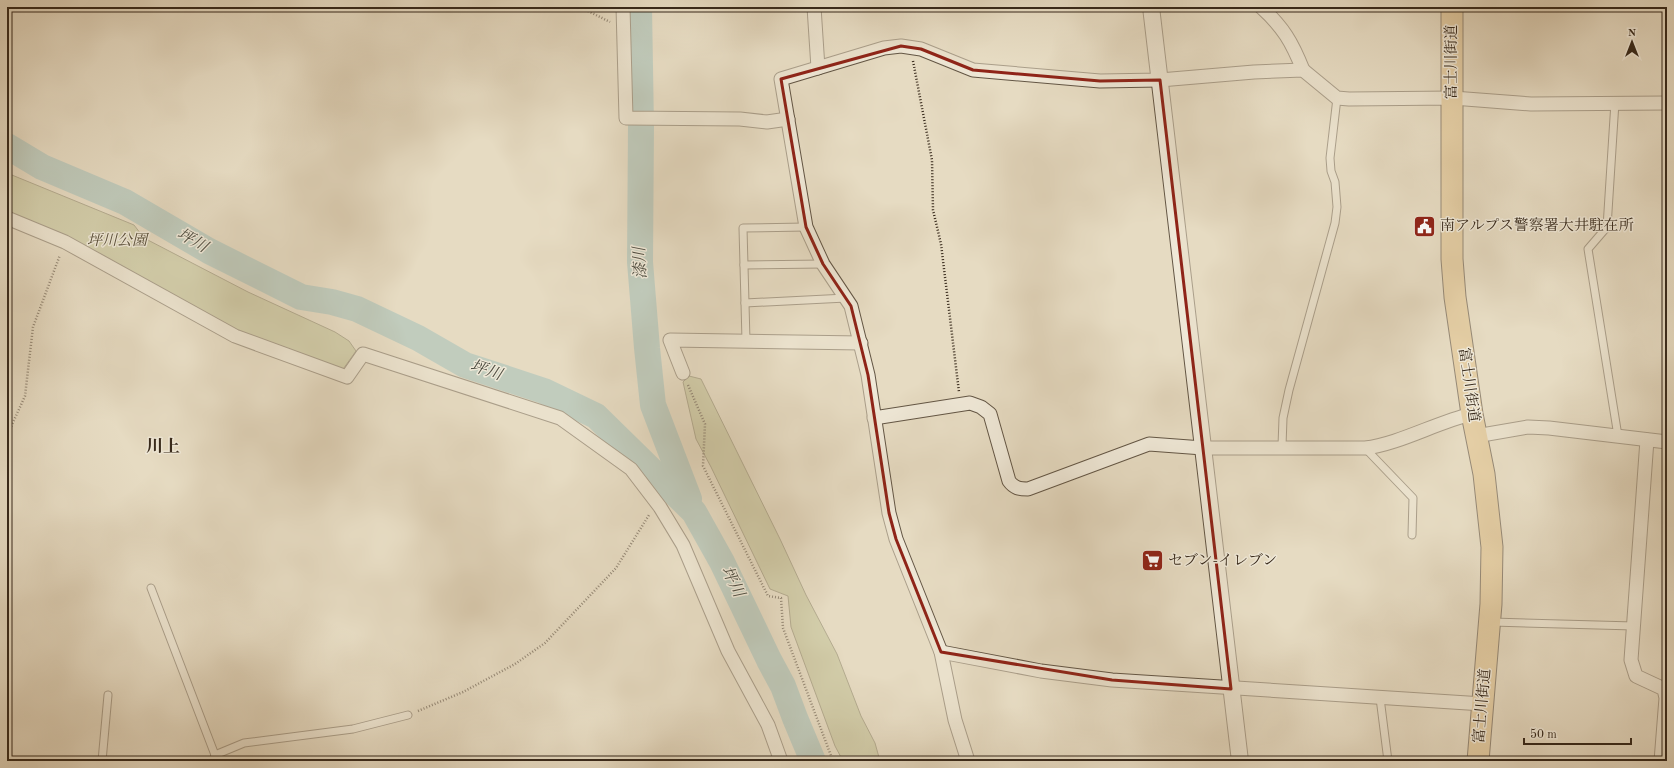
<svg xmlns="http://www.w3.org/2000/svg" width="1674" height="768" font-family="'Old Standard TT','Noto Serif JP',serif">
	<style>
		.green { fill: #bcbe8e; stroke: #7a7454 }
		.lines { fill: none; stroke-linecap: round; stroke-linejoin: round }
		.river { stroke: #96bbb7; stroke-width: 26 }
		.service-casing { stroke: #635645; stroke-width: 9 }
		.minor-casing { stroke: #635645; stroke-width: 15 }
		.tertiary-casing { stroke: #635645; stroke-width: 18 }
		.primary-casing { stroke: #37291b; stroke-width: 23 }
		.path { stroke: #37291b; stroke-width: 2.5; stroke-dasharray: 1 2; stroke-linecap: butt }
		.service { stroke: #efe8d7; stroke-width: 7 }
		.minor { stroke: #efe8d7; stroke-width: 13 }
		.tertiary { stroke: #efe8d7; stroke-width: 16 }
		.primary { stroke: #e3be81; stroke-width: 21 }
		.marked { fill: none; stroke: #8f2418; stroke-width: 3; stroke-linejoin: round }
		.labels { text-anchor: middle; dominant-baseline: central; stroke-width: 3; stroke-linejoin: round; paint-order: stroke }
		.street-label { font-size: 15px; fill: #37291b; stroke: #efe8d7 }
		.poi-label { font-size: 15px; fill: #37291b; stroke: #efe8d7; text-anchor: start }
		.park-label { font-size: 15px; font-style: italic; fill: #584e38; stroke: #efe8d7 }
		.water-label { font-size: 16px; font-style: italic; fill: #4f4e42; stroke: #efe8d7 }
		.quarter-label { font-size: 17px; font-weight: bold; fill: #37291b; stroke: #efe8d7 }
	</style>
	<rect width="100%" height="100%" fill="#e6dbc2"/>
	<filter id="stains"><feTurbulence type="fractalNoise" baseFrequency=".005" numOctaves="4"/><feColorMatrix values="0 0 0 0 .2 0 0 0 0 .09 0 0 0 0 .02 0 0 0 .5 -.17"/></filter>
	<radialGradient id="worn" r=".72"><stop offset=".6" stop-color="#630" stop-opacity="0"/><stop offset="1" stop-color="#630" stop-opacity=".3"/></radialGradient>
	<g class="green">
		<polygon points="7,173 134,225 144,238 248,292 335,332 349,341 356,351 341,372 234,333 7,213"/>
		<polygon points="689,376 701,379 780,539 806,595 837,654 861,716 875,743 880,761 843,761 835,746 791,627 788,596 770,589 711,467 696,439 683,382"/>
	</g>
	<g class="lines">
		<g class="river">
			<polyline points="639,7 641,127 640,262 647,348 653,405 689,499"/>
			<polyline points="7,146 42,167 125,202 209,251 301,297 332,302 357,309 418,338 465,365 544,391 596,416 694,512 722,562 769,660 783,686 795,718 813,761"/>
		</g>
		<defs>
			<g id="service">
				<polyline points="1615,102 1607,227 1588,249 1618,436"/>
				<polyline points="744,265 823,264"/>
				<polyline points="745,303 846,298"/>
				<polyline points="746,341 743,228 806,227"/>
				<polyline points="1282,446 1283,418 1289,390 1335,223 1337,207 1335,182 1331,171 1330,158 1337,98"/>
				<polyline points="1365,448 1413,498 1412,535"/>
				<polyline points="151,588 215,755"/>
				<polyline points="1492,622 1634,626"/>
				<polyline points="1380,698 1388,761"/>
				<polyline points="102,761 108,695"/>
				<polyline points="213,761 215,755 244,743 353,729 408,715"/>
			</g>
			<g id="minor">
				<polyline points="623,7 626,118 740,119 767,122 788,119"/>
				<polyline points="814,7 818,68"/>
				<path d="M1261 7C1283 27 1292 42 1303 70"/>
				<polyline points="7,218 65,242 235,336 347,377 363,354 560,418 631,469 660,507 683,545 728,651 768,725 781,761"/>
				<polyline points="683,373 670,340 861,343"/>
				<path d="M874 418 970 403 981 407 990 414 1009 481C1014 488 1019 489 1028 489L1149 444 1203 448H1365C1399 444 1437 422 1472 414"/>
				<polyline points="1476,436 1528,427 1549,428 1667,442"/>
				<polyline points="1647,440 1631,660 1636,676 1664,689 1666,698 1661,761"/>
				<polyline points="941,652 1041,671 1112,680 1483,704"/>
				<polyline points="968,761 955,720 941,652 896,539 889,513 868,375 851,306 823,264 806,227 781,79 884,48 901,46 921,49 973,70 1100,81 1160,80 1254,72 1303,70 1337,98 1349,99 1453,98 1531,104 1667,103"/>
			</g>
			<polyline id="tertiary" points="1151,7 1240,761"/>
			<polyline id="primary" points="1452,7 1452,259 1455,297 1472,414 1484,474 1492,547 1491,604 1478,761"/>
		</defs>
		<use href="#service" class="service-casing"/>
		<use href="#minor" class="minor-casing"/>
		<use href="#tertiary" class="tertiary-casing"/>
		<use href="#primary" class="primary-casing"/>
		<g class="path">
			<polyline points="580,7 610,22"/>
			<polyline points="913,61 932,160 933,210 941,244 959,392"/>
			<polyline points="688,385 705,424 703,466 768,596 781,598 783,628 833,761"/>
			<polyline points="7,447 10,429 25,396 33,327 60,255"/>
			<polyline points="418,711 463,692 515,664 545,643 616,568 649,515"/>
		</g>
		<use href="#service" class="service"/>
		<use href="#minor" class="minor"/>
		<use href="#tertiary" class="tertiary"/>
		<use href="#primary" class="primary"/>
	</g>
	<path d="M0 0H1674V768H0ZM901 46 921 49 973 70 1100 81 1160 80 1231 689 1112 680 941 652 896 539 889 513 868 375 851 306 823 264 806 227 781 79Z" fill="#e6dbc2" fill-opacity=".55" fill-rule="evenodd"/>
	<path class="marked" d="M901 46 921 49 973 70 1100 81 1160 80 1231 689 1112 680 941 652 896 539 889 513 868 375 851 306 823 264 806 227 781 79Z"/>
	<defs>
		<symbol id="civic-square" viewBox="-11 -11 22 22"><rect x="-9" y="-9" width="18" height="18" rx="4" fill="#8f2418" stroke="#efe8d7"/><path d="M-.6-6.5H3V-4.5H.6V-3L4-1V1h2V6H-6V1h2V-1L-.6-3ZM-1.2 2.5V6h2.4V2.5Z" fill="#fff"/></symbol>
		<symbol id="supermarket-square" viewBox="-11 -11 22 22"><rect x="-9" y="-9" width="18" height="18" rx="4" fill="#8f2418" stroke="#efe8d7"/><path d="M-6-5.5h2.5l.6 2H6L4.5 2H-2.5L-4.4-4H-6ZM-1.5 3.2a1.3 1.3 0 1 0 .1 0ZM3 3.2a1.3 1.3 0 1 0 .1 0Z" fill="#fff"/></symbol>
	</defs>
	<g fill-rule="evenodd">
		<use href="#civic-square" x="1412" y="214" width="25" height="25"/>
		<use href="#supermarket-square" x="1140" y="548" width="25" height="25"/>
	</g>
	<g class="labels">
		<g class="street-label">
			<text transform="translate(1452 62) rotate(-90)">富士川街道</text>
			<text transform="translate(1468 385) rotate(82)">富士川街道</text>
			<text transform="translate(1483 706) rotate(-85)">富士川街道</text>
		</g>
		<g class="poi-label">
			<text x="1440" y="226">南アルプス警察署大井駐在所</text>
			<text x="1168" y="561">セブン-イレブン</text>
		</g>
		<g class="park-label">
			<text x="117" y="241">坪川公園</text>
		</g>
		<g class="water-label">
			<text transform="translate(192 241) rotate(30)">坪川</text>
			<text transform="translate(641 263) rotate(-93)">漆川</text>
			<text transform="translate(486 371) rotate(19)">坪川</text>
			<text transform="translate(732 582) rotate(64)">坪川</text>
		</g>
		<g class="quarter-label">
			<text x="163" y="447">川上</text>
		</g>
	</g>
	<rect width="1674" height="768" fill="none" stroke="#e6dbc2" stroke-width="24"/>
	<rect x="8" y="8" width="1658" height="752" fill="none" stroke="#37291b" stroke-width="2"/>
	<rect x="12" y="12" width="1650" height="744" fill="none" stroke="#37291b"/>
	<g transform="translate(1632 42)" stroke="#efe8d7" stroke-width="3" paint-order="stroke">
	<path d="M0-3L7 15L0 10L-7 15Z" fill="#37291b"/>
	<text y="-6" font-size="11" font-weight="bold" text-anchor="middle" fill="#37291b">N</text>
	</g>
	<path d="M1524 738v6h107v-6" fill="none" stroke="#37291b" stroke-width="2"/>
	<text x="1530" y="738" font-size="12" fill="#37291b" stroke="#efe8d7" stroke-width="3" paint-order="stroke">50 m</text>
	<rect width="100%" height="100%" filter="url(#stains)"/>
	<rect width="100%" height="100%" fill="url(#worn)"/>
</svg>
